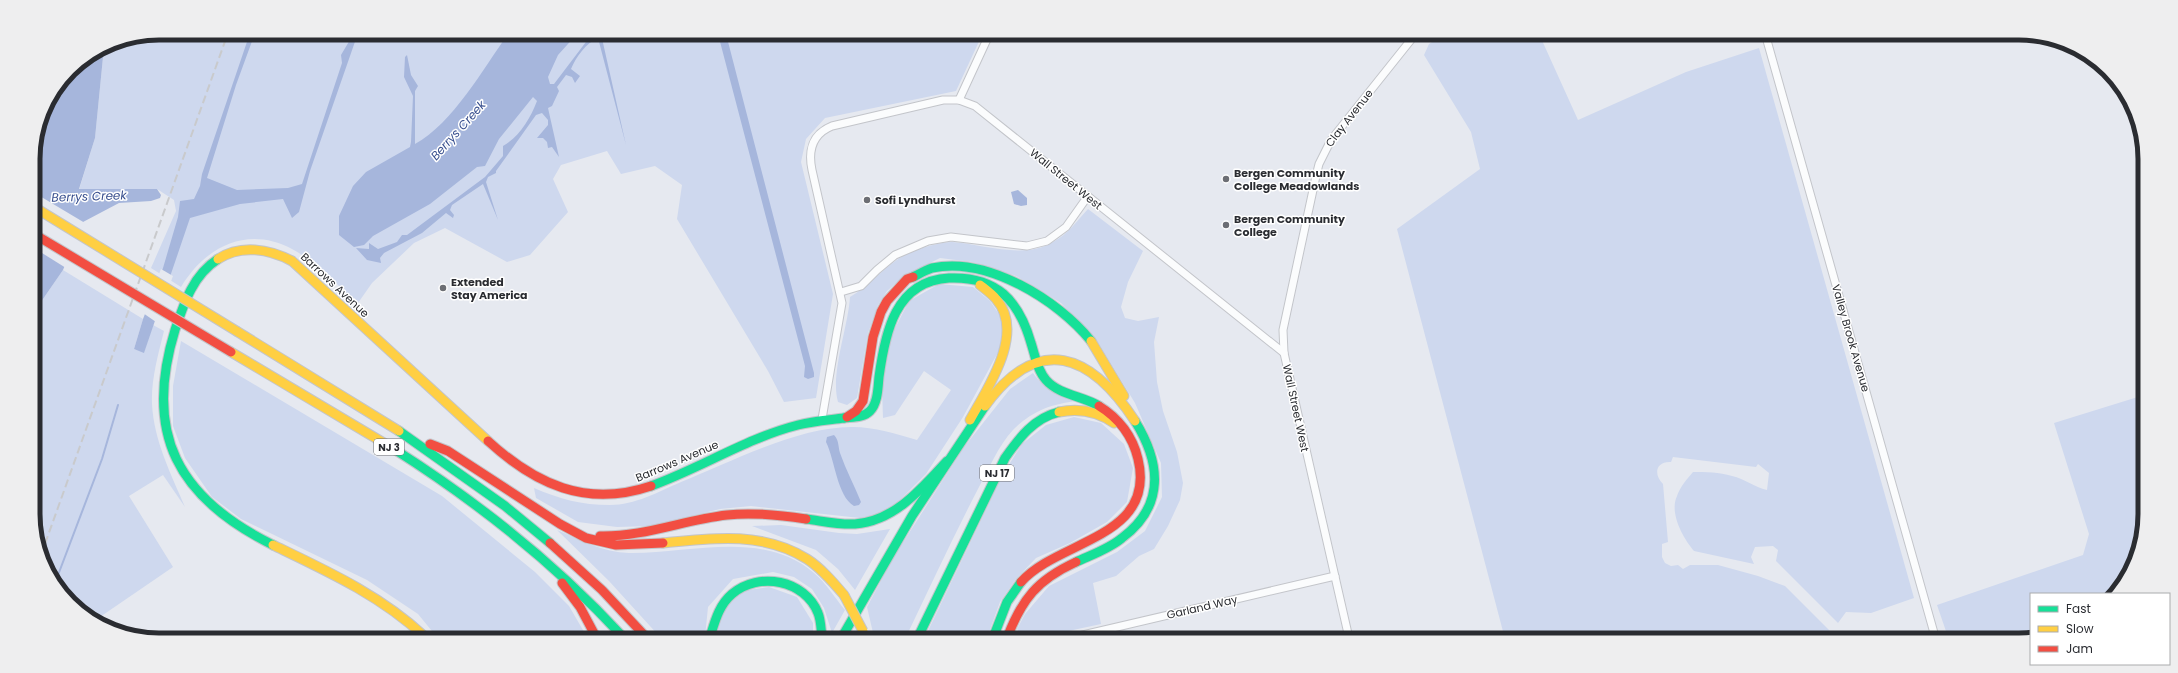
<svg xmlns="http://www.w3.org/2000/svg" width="2178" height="673" font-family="Poppins,sans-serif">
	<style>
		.green { fill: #ced8ee }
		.water { fill: #a6b6dc }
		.pier { fill: #e6e9f0 }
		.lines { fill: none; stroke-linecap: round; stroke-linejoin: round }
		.stream { stroke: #a6b6dc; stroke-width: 2 }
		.street-casing { stroke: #c3c5ca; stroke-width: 9 }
		.fast-casing { stroke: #c3c5ca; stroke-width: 11 }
		.slow-casing { stroke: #c3c5ca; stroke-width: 11 }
		.jam-casing { stroke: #c3c5ca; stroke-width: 11 }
		.street { stroke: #fbfcfd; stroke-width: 7 }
		.fast { stroke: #16e098; stroke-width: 9 }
		.slow { stroke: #ffcf43; stroke-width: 9 }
		.jam { stroke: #f24e42; stroke-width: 9 }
		.rail { stroke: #c9cacc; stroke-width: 2; stroke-dasharray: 8 4; stroke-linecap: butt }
		.slow-bridge-casing { stroke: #c3c5ca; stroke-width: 11; stroke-linecap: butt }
		.jam-bridge-casing { stroke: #c3c5ca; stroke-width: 11; stroke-linecap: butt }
		.slow-bridge { stroke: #ffcf43; stroke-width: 9 }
		.jam-bridge { stroke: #f24e42; stroke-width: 9 }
		.poi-dot { fill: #6c6e74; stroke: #fff; stroke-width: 1.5 }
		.labels { text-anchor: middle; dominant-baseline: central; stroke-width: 3; stroke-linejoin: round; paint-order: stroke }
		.shield { fill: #fff; stroke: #6a6b6f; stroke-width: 1 }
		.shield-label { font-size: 10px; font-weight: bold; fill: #2a2c31 }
		.street-label { font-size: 11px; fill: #2a2c31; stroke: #fff }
		.poi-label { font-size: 11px; font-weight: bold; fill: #2a2c31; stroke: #fff; text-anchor: start }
		.water-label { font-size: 12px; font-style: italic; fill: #364d8d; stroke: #fff }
		.rim { fill: none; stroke: #2a2c31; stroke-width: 5 }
	</style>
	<rect width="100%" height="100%" fill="#e6e9f0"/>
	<g class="green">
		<path d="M159 33 982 35 956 91 825 118 806 139 801 162 833 294 816 398 784 402 768 371 677 219 682 185 655 166 621 174 607 151 561 165 553 179 568 212 530 255 507 262 445 228 414 243 372 283 358 303C338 286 315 261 292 249 247 225 205 247 181 287L151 268 176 211 174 200 157 189 79 190 95 138 104 47 111 42Z"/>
		<path d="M1441 36H1540L1578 120 1686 72 1759 48 1914 598 1871 613 1846 612 1838 623 1776 561 1778 550 1773 546 1755 547 1751 557 1754 564 1694 551C1683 538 1669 513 1677 496 1680 487 1687 479 1693 472 1706 472 1719 472 1732 476 1745 479 1754 487 1767 490L1769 473 1758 464 1756 467 1673 457 1671 462C1656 461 1653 474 1663 484L1668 542 1662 544V557L1665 563 1671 566 1678 565 1683 569 1690 565H1718L1758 576 1785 586 1838 639H1505L1397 229 1480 169 1471 132 1424 55 1429 44Z"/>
		<path d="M1088 209 1143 251 1128 282 1121 307 1125 318 1138 321 1159 317 1154 342 1157 382 1163 411 1177 452 1183 483 1180 500 1168 526 1154 549 1139 556 1116 576 1093 583 1101 624 1036 638H1023L1017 629 1025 614 1049 586 1117 552 1145 531 1162 497 1161 463 1135 403 1099 344 1061 303 1016 276 972 262 940 258 904 276 887 291 878 305 868 333 857 398 847 405 838 402C830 374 848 328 850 297 874 283 891 257 919 249 928 246 942 242 952 242 983 244 1024 260 1053 242 1068 234 1077 221 1088 209Z"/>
		<path d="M63 270 143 319 134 349 144 352 153 325 164 331C158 355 151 380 152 404 154 441 171 474 185 507L163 475 129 496 173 567 97 619 70 603 46 570 35 539 34 312Z"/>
		<path d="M939 284 973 287 990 301 1003 320 1002 345 963 417 926 474 895 505 878 514 860 518 751 506 720 509 651 526 617 527 578 522 536 498 534 488C560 499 581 505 610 505 635 505 658 492 681 482 730 462 800 426 853 427 874 427 897 434 917 440L951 390 924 371 895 415 883 418 882 389 891 336 909 301Z"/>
		<polygon points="181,341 442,496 535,572 569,606 587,637 436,636 418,614 367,580 241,519 212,497 185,458 173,426 173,386"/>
		<path d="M1033 373C1046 391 1057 394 1077 401 1051 404 1032 411 1013 430 998 446 989 469 979 487 953 537 930 587 906 637H874L867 607 893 558 964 447 1010 389Z"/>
		<polygon points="2141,396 2141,547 2128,577 2114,594 2031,594 2031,639 1949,640 1937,605 2083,555 2089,534 2054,423"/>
		<polygon points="1074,417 1101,423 1124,444 1133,468 1127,502 1107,522 1070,543 1036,558 1016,579 1000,602 987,638 925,637 1003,474 1022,444 1046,425"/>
		<polygon points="781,525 839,533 857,534 890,529 855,590 838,569 816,550 752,526"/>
		<path d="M557 530C580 540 603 552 629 553 689 554 763 529 814 573 826 583 835 598 845 610L832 633 824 608 812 589 794 577 773 572 733 579 708 607 705 637H660L609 581Z"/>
		<polygon points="769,587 797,597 813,623 813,637 715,637 723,612 741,591"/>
	</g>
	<g class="water">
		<polygon points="250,33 255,33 236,85 207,178 237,190 288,188 302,184 342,63 341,55 354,33 358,33 310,171 299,212 292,218 283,199 240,204 190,218 144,353 134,349 143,319 163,268 178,217 180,201 194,199 200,186 202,174"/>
		<path d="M508 34H577L558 55 548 77 550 84H554L592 34H601L626 145 598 38C586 43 576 57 571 69L580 76 575 83 572 77 566 75 557 87 559 91 552 106 548 108 559 157 552 147 548 148 547 142 543 138H537L548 125V120L542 113 536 115 496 171V173L488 177 486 182 498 220 483 184 452 205 450 210 454 215 453 218 446 213 422 233 384 253 380 258 381 263 367 260 356 248 369 249V243L378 249 397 242 402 235H407L485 177 503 156V146C520 136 530 119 537 101L533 97 499 139 485 166 477 167 430 204 373 236 364 245 354 247 339 235V216L353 186 366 172 410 147 411 142 413 96 404 77 405 57 407 55 411 75 418 86 415 91V144C453 123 483 69 508 34Z"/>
		<polygon points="718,34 726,34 814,373 814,377 808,379 804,377 805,366"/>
		<polygon points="104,47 95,138 79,189 157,189 161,195 160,198 151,201 119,203 83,222 63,270 34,312 33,151 46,103 70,70"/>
		<polygon points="1018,190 1027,198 1027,205 1021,206 1014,204 1011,192"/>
		<path d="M834 435C839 440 838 446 840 453 846 470 854 485 861 502L859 505 854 506C837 496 835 460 826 442L827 437Z"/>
	</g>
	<g class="pier">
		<polygon points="33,192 85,223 66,268 34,248"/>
		<polygon points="161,269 173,276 156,322 143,313"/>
	</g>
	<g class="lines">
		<polyline class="stream" points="55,583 102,459 118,405"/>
		<defs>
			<g id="street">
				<polyline points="1766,37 1936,640"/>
				<polyline points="959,100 989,35"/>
				<polyline points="841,292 861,286 877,270 895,255 928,241 951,237 1027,246 1047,241 1066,227 1088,196"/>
				<path d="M822 419 842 303 812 170C808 151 812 134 832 126L943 100H959L975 106 1284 353"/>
				<polyline points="1070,638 1335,576"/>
				<polyline points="1349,638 1284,353 1283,330 1316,176 1319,164 1331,140 1414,36"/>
			</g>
			<g id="fast">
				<path d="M218 259C193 275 184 303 175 330 143 434 178 498 273 545"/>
				<path d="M913 277C919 274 926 270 932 268 987 256 1058 300 1091 341"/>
				<path d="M844 418C853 417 863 418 870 411 878 403 878 387 879 377 885 333 895 281 949 278 997 276 1019 301 1031 343 1035 355 1037 370 1046 380 1059 395 1083 396 1099 406"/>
				<polyline points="399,431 505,506 550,543"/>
				<path d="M394 449C479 503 555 563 623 637"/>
				<path d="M651 486C701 468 747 438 798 425 813 421 829 420 844 418"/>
				<path d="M806 519C822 521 839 525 855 524 895 521 922 488 947 461"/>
				<path d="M1076 562C1091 555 1109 549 1122 538 1165 506 1161 463 1135 421"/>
				<path d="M710 637C715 621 719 605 732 594 759 571 805 580 818 613 821 620 821 630 822 637"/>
				<polyline points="842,637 912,516 985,406"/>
				<path d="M918 637 1005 458C1019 438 1034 418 1059 412"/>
				<polyline points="993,638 1007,602 1021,582"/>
			</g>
			<g id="slow">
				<path d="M218 259C241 244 269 249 292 261L488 441"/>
				<polyline points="238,332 399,431"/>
				<polyline points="1091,341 1124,396"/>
				<polyline points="231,352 394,449"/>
				<path d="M985 406C1039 332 1091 354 1135 421"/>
				<path d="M1059 412C1079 408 1097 411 1114 423"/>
				<path d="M970 420C987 389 1026 333 996 299 992 294 985 289 980 285"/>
				<path d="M663 543C711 538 763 531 807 559 821 568 833 582 844 595"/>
				<path d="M273 545C327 571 380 595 424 636"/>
			</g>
			<g id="jam">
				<polyline points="847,417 856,411 863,401 873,337 881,312 887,301 907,279 913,277"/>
				<path d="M488 441C535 484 586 508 651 486"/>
				<polyline points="430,444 448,451 560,524 586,538 616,545 663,543"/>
				<path d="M600 536C644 537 683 520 727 515 753 512 780 515 806 519"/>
				<polyline points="550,543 602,590 646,637"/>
				<path d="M1021 582C1058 540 1157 538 1138 459 1133 437 1119 418 1099 406"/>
				<polyline points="562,583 580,607 596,637"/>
				<path d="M1007 638C1022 599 1037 580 1076 562"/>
			</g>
		</defs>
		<use href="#street" class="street-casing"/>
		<use href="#fast" class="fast-casing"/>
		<use href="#slow" class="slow-casing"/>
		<use href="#jam" class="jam-casing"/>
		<use href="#street" class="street"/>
		<use href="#fast" class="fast"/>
		<use href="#slow" class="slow"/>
		<use href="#jam" class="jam"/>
		<polyline class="rail" points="41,555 228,33"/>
		<defs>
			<g id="slow-bridge">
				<polyline points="34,207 238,332"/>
				<polyline points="844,595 863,631"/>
			</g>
			<polyline id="jam-bridge" points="34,234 231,352"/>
		</defs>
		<use href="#slow-bridge" class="slow-bridge-casing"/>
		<use href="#jam-bridge" class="jam-bridge-casing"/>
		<use href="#slow-bridge" class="slow-bridge"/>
		<use href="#jam-bridge" class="jam-bridge"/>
	</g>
	<g class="poi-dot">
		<circle cx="1226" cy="179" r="4"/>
		<circle cx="867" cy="200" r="4"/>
		<circle cx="1226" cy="225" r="4"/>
		<circle cx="443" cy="288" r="4"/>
	</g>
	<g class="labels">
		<g class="shield">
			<rect x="374" y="439" width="30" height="16" rx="3"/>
			<rect x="980" y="465" width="34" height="16" rx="3"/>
		</g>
		<g class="shield-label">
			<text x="389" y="447">NJ 3</text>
			<text x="997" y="473">NJ 17</text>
		</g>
		<g class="street-label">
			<text transform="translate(1349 118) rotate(-52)">Clay Avenue</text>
			<text transform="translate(1066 179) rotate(39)">Wall Street West</text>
			<text transform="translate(335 285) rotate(43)">Barrows Avenue</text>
			<text transform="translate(1851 338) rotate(74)">Valley Brook Avenue</text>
			<text transform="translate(1296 408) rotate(78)">Wall Street West</text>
			<text transform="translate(677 461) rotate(-23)">Barrows Avenue</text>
			<text transform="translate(1202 607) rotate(-13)">Garland Way</text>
		</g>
		<g class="poi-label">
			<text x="1234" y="173">Bergen Community<tspan x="1234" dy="13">College Meadowlands</tspan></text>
			<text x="875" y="200">Sofi Lyndhurst</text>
			<text x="1234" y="219">Bergen Community<tspan x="1234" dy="13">College</tspan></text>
			<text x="451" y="282">Extended<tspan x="451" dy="13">Stay America</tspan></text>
		</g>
		<g class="water-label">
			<text transform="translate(458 130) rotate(-48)">Berrys Creek</text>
			<text transform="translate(89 196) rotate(-2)">Berrys Creek</text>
		</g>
	</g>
	<path d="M0 0H2178V673H0ZM159 40H2019A119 119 0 0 1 2138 159V514A119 119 0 0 1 2019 633H159A119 119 0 0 1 40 514V159A119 119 0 0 1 159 40Z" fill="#eeeeef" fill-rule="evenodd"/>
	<path class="rim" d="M159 40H2019A119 119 0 0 1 2138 159V514A119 119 0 0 1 2019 633H159A119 119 0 0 1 40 514V159A119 119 0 0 1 159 40Z"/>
	<rect x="2030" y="593" width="140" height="72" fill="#ffffff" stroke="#aaabad"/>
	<rect x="2038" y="606" width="20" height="6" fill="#16e098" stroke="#aaabad"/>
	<text x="2066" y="613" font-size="12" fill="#2a2c31">Fast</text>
	<rect x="2038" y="626" width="20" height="6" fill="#ffcf43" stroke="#aaabad"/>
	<text x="2066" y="633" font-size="12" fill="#2a2c31">Slow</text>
	<rect x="2038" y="646" width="20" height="6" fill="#f24e42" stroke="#aaabad"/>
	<text x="2066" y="653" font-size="12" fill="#2a2c31">Jam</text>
</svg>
